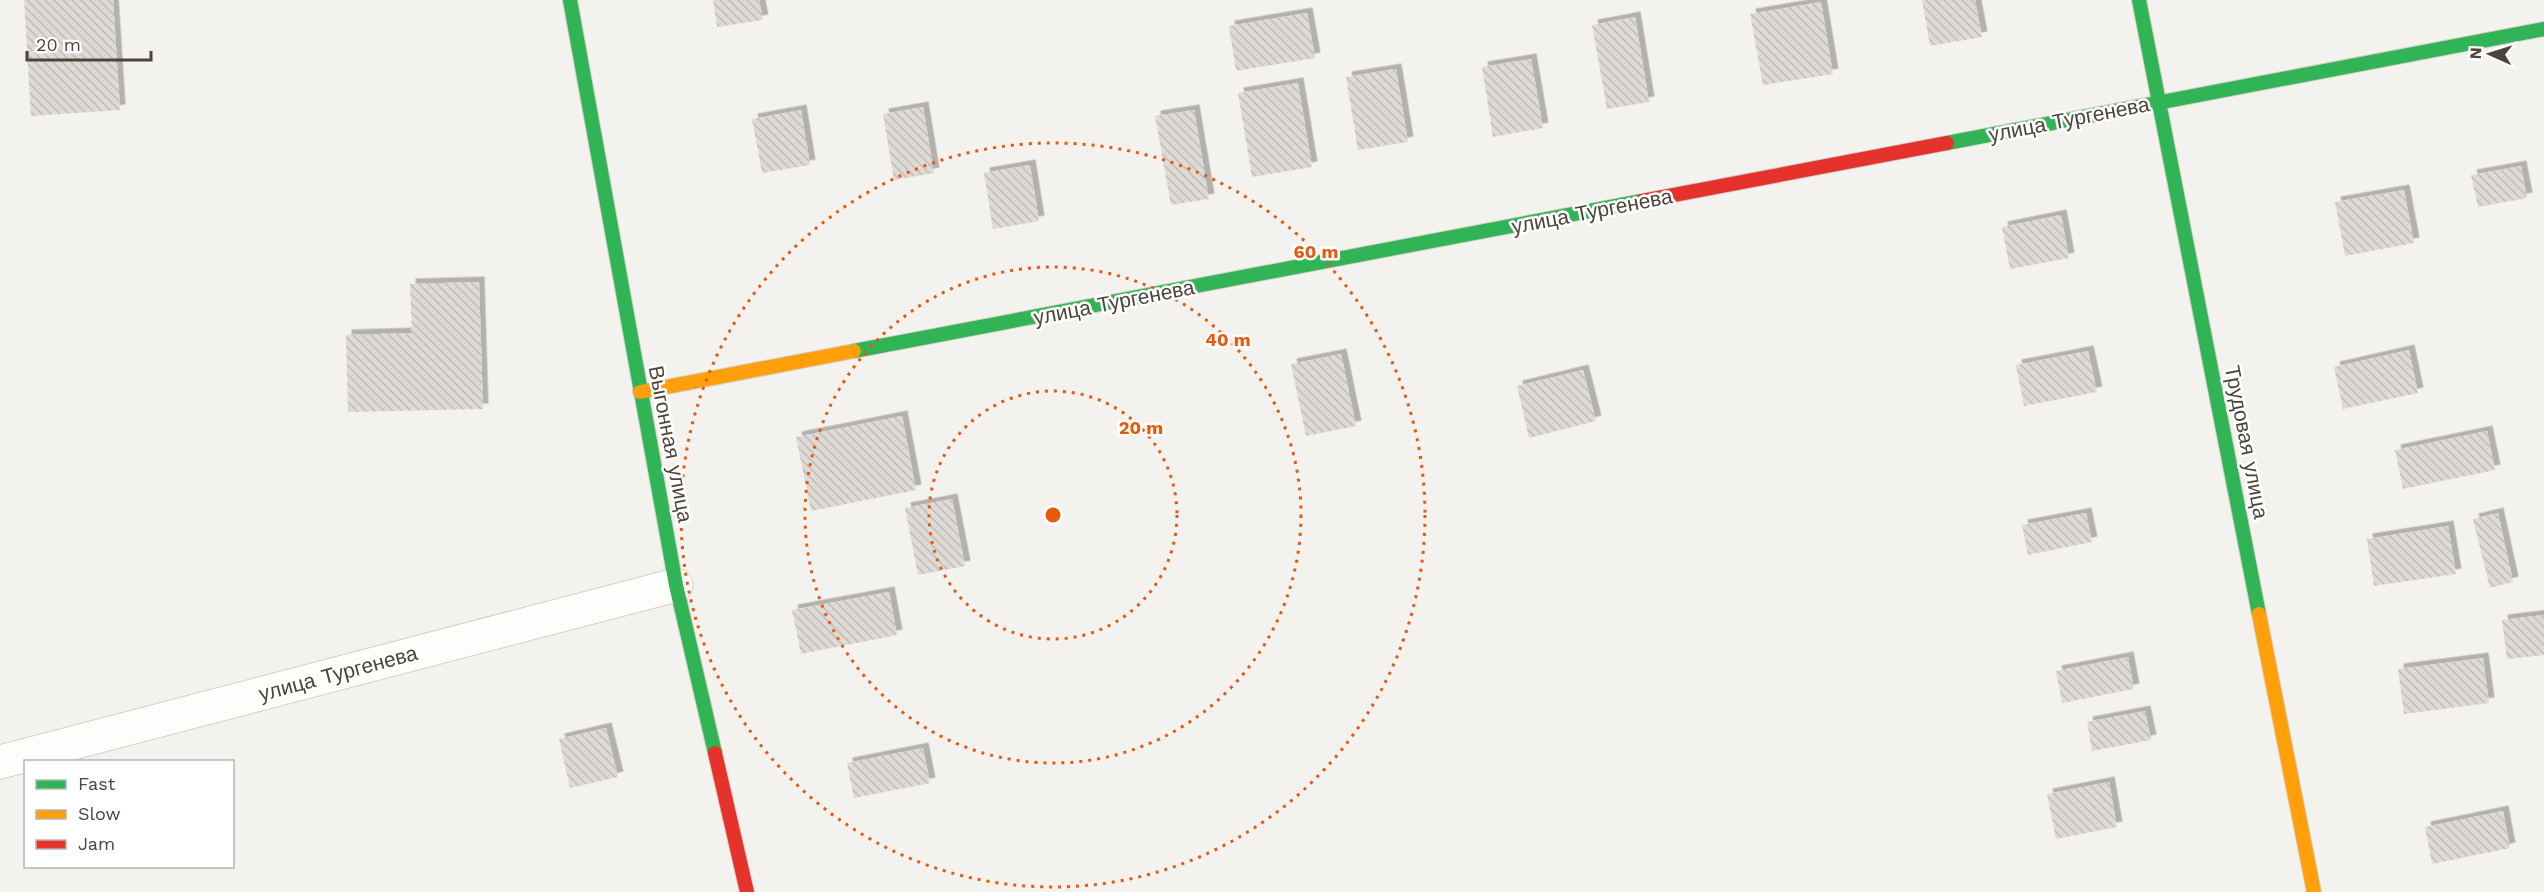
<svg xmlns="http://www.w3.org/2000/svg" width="2544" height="892" font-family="'Work Sans',sans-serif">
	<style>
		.building { fill: url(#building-back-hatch); filter: url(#shadow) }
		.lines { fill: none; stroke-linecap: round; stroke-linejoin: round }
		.street-casing { stroke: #d2d0cb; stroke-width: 35 }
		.fast-casing { stroke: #d3cfc5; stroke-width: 16 }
		.slow-casing { stroke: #d3cfc5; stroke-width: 16 }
		.jam-casing { stroke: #d3cfc5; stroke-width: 16 }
		.street { stroke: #fdfdfc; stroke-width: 33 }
		.fast { stroke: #30b455; stroke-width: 14 }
		.slow { stroke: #ff9f0a; stroke-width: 14 }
		.jam { stroke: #e5322d; stroke-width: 14 }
		.ring { fill: none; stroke: #e8590c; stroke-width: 3; stroke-dasharray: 3 6 }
		.labels { text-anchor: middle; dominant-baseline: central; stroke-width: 5; stroke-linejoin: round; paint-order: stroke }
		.street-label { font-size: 21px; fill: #4b4439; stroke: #fff }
		.centre { fill: #e8590c; stroke: #fff; stroke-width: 3 }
		.ring-label { font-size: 18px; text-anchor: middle; font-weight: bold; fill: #e8590c; stroke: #fff; stroke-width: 5; stroke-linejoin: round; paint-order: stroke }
	</style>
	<defs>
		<pattern id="building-back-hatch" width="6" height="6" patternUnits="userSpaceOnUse" patternTransform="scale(1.5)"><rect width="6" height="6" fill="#dedbd6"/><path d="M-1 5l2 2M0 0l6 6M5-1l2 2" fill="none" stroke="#c0bdb8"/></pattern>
		<filter id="shadow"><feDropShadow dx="5.5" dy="-5.5" stdDeviation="0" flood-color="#0004"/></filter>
	</defs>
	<rect width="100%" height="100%" fill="#f4f2ee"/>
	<g class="building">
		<polygon points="24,0 113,0 120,110 31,116"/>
		<polygon points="713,0 759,0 763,20 717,27"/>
		<polygon points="1922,0 1975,0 1982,37 1930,46"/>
		<polygon points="1821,2 1833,74 1763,85 1750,14"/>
		<polygon points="1307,13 1315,58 1236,71 1229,26"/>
		<polygon points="1635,17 1649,102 1607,109 1592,25"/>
		<polygon points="1531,59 1543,128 1493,137 1482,67"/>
		<polygon points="1396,69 1408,142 1358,150 1346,77"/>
		<polygon points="1298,83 1312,167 1252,177 1238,93"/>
		<polygon points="923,107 934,173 894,180 883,114"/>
		<polygon points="801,110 810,165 762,173 752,119"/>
		<polygon points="1194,110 1209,199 1171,205 1155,116"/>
		<polygon points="1030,165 1039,221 993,229 984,173"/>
		<polygon points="2521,166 2527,198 2478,207 2471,175"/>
		<polygon points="2404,190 2414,243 2345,256 2335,202"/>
		<polygon points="2061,215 2069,258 2010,269 2002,227"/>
		<polygon points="479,282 483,409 348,412 346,335 412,333 410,284"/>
		<polygon points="2409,350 2418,393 2343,409 2334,367"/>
		<polygon points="2088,351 2097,392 2024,406 2016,365"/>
		<polygon points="1341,354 1356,426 1306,436 1291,364"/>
		<polygon points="1583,370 1596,421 1529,438 1517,386"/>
		<polygon points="902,416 916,490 811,511 796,437"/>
		<polygon points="2487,431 2495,470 2403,489 2395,450"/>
		<polygon points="952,499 965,566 918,575 905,508"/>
		<polygon points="2086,513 2092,542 2028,555 2022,525"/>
		<polygon points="2498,513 2513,582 2490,588 2473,519"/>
		<polygon points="2448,526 2456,574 2374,586 2367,539"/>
		<polygon points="889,592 897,635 801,654 792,610"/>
		<polygon points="2544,615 2544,655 2507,659 2502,620"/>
		<polygon points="2128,657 2134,689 2062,703 2056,671"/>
		<polygon points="2483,658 2489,703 2404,714 2398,669"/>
		<polygon points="2145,711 2151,740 2092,751 2087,722"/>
		<polygon points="606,728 618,777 570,788 559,739"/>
		<polygon points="923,748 930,783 854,798 847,763"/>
		<polygon points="2109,782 2117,827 2056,839 2047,794"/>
		<polygon points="2503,811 2510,848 2432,864 2425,827"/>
	</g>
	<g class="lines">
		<defs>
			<polyline id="street" points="0,762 676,585"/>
			<g id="fast">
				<polyline points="570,0 676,585 715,753"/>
				<polyline points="2139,0 2259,614"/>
				<polyline points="1947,143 2544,29"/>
				<polyline points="854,351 1642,201"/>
			</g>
			<g id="slow">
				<polyline points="640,392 854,351"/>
				<polyline points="2259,614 2314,892"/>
			</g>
			<g id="jam">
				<polyline points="1642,201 1947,143"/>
				<polyline points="715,753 747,892"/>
			</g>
		</defs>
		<use href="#street" class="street-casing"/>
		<use href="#fast" class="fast-casing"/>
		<use href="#slow" class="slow-casing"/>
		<use href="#jam" class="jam-casing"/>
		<use href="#street" class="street"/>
		<use href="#fast" class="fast"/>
		<use href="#slow" class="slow"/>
		<use href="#jam" class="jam"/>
	</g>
	<g class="ring">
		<circle cx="1053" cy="515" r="124"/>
		<circle cx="1053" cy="515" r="248"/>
		<circle cx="1053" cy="515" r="372"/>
	</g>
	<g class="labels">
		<g class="street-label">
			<text transform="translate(2069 119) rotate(-11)">улица Тургенева</text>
			<text transform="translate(1592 211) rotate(-11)">улица Тургенева</text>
			<text transform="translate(1114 302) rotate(-11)">улица Тургенева</text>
			<text transform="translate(2247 442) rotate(79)">Трудовая улица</text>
			<text transform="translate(671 444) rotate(79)">Выгонная улица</text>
			<text transform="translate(338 673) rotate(-15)">улица Тургенева</text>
		</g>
	</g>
	<circle cx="1053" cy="515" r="9" class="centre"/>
	<g class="ring-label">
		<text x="1316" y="258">60 m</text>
		<text x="1228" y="346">40 m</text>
		<text x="1141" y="434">20 m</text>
	</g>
	<rect x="24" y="760" width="210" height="108" fill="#ffffff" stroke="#b7b4b0" stroke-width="1.5"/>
	<rect x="36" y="780" width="30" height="9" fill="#30b455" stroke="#b7b4b0" stroke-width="1.5"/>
	<text x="78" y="790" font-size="18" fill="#4b4439">Fast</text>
	<rect x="36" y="810" width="30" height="9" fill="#ff9f0a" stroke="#b7b4b0" stroke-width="1.5"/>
	<text x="78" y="820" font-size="18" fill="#4b4439">Slow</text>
	<rect x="36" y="840" width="30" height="9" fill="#e5322d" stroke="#b7b4b0" stroke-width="1.5"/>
	<text x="78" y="850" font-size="18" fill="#4b4439">Jam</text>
	<g transform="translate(2490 54) rotate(273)" stroke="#ffffff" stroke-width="4.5" paint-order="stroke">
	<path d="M0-4.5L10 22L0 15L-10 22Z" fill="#4b4439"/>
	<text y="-9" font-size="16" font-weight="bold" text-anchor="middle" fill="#4b4439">N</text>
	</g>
	<path d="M27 51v9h124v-9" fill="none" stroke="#4b4439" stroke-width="3"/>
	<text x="36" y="51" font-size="18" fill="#4b4439" stroke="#ffffff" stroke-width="4.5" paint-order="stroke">20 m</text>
</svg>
